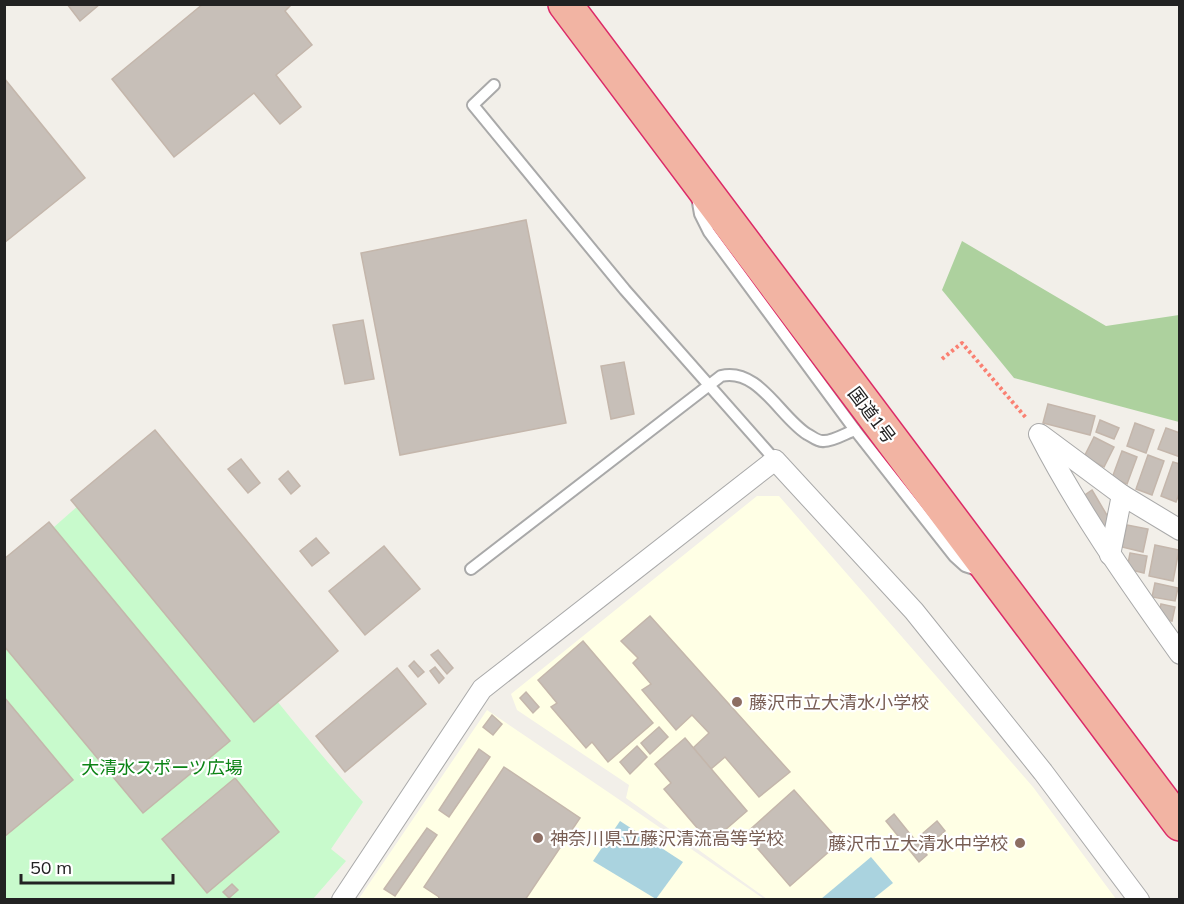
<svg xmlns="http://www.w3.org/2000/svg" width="1184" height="904" font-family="Mulish,'Noto Sans JP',sans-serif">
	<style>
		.education { fill: #ffffe5 }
		.forest { fill: #add19e }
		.park { fill: #c8facc }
		.water { fill: #aad3df }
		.building { fill: #c7bfb8; stroke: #c4b6ab; stroke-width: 1.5 }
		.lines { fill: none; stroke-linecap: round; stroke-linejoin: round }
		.service-casing { stroke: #a9a9a9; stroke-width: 14 }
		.minor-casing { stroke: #a9a9a9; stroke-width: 22 }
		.trunk-casing { stroke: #dc2a67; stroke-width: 36 }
		.path { stroke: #fa8072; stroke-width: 4; stroke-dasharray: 3 3; stroke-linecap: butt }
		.service { stroke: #fff; stroke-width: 10 }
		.minor { stroke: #fff; stroke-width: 20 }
		.trunk { stroke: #f2b4a3; stroke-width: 33 }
		.education-dot { fill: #8d6e63; stroke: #fff; stroke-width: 2 }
		.labels { text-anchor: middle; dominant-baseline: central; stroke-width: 4.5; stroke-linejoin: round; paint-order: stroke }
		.street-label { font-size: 18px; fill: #222; stroke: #fff }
		.education-label { font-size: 18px; fill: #785e54; stroke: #fff; text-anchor: start }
		.park-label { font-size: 18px; fill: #0c8416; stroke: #fff }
	</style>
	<rect width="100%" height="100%" fill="#f2efe9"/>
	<g class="education">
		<polygon points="757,496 779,496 1033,787 1116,899 767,899 626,798 629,785 517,710 511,694"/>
		<polygon points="487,710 611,794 764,899 358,900"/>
	</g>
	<polygon class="forest" points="962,241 1106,326 1179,315 1179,422 1014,378 942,290"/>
	<path class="park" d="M104 483C191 588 271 701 363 802L331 849 346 861 313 899H5L4 571Z"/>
	<g class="water">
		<polygon points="620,821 683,862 656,899 593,861"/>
		<polygon points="871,857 893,883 873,899 821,899"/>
	</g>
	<g class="building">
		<polygon points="67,4 100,4 80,21"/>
		<polygon points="203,4 292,4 285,11 312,45 276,75 301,107 280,124 254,93 174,157 112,79"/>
		<polygon points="4,78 85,178 4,243"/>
		<polygon points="526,220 566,423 400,455 361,253"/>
		<polygon points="363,320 374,379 345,384 333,325"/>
		<polygon points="624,362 634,414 611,419 601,366"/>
		<polygon points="1048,404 1095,416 1090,435 1043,423"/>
		<polygon points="1100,420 1119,428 1114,439 1096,432"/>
		<polygon points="1135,423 1154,430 1146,453 1127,446"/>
		<polygon points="1166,428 1180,433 1180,457 1158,449"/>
		<polygon points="155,430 338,651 254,722 71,500"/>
		<polygon points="1094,437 1114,447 1104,467 1084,457"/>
		<polygon points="1122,451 1137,457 1127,484 1112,478"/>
		<polygon points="1148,455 1164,461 1152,495 1136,489"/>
		<polygon points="241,459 260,483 248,493 228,469"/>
		<polygon points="1173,462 1180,464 1180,491 1176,502 1161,496"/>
		<polygon points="288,471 300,486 291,494 279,479"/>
		<polygon points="1092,490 1111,522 1097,530 1079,499"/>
		<polygon points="49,522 230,741 143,813 4,646 4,559"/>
		<polygon points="1127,525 1148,529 1143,552 1122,547"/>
		<polygon points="316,538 329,553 312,566 300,551"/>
		<polygon points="1155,545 1179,550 1173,581 1149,576"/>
		<polygon points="384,546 420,589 365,635 329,591"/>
		<polygon points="1130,553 1147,556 1144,573 1127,569"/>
		<polygon points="1155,583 1178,588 1175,601 1152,597"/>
		<polygon points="1161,604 1175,607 1172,621 1158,618"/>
		<polygon points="650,616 790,772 759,797 725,757 711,769 693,748 709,733 692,715 676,730 642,690 651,684 633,663 638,658 621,641"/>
		<polygon points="583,641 653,723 608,762 592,742 586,748 551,707 557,703 538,680"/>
		<polygon points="438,650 453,668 447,674 431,655"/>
		<polygon points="414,661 424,672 418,677 409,666"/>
		<polygon points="435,667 444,678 439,683 430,671"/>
		<polygon points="397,668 426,704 345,772 316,736"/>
		<polygon points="526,692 539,707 533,713 520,698"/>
		<polygon points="4,697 73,780 4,837"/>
		<polygon points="492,715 502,724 493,735 483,727"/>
		<polygon points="659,727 668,737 650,754 641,743"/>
		<polygon points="685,738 747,811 710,843 664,789 671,783 655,764"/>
		<polygon points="637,746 647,757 630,774 620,762"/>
		<polygon points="479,749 490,757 449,817 439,810"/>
		<polygon points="504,767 580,818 525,900 438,900 439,897 424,887"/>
		<polygon points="235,778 279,832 207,893 162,839"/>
		<polygon points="794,790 840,842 790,886 745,834"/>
		<polygon points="894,814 927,855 919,862 886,821"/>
		<polygon points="937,821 945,831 930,844 922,834"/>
		<polygon points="427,828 437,835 395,896 384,889"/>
		<polygon points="232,884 238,890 229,898 223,892"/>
	</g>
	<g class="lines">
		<defs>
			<g id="service">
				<polyline points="494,85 473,105 625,290 775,460"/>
				<polyline points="697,197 700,214 709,232 855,430 954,556 965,566 977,570"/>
				<path d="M471 569 721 376C758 367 780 417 807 434 813 437 818 442 824 441 834 441 846 433 855 430"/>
			</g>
			<g id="minor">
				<path d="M1039 434C1079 512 1129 582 1180 654"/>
				<polyline points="1041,435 1122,495 1180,530"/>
				<polyline points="1110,555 1122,495"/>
				<polyline points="342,900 482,689 775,460 914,611 1043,772 1139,900"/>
			</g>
			<polyline id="trunk" points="565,4 1180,824"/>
		</defs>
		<use href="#service" class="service-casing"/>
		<use href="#minor" class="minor-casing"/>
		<use href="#trunk" class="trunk-casing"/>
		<polyline class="path" points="942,359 962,343 1027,419"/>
		<use href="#service" class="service"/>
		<use href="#minor" class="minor"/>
		<use href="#trunk" class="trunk"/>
	</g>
	<g class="education-dot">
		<circle cx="737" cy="702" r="6"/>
		<circle cx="538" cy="838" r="6"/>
		<circle cx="1020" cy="843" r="6"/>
	</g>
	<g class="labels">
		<g class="street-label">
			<text transform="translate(872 415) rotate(53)">国道1号</text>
		</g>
		<g class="education-label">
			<text x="749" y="702">藤沢市立大清水小学校</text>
			<text x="550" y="838">神奈川県立藤沢清流高等学校</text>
			<text x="1008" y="843" text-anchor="end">藤沢市立大清水中学校</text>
		</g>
		<g class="park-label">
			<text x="162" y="767">大清水スポーツ広場</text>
		</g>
	</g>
	<rect width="1184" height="904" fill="none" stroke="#222222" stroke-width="12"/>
	<path d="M21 874v9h152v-9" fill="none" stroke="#222222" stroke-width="3"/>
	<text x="30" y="874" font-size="18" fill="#222222" stroke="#ffffff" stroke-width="4.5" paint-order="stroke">50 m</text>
</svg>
